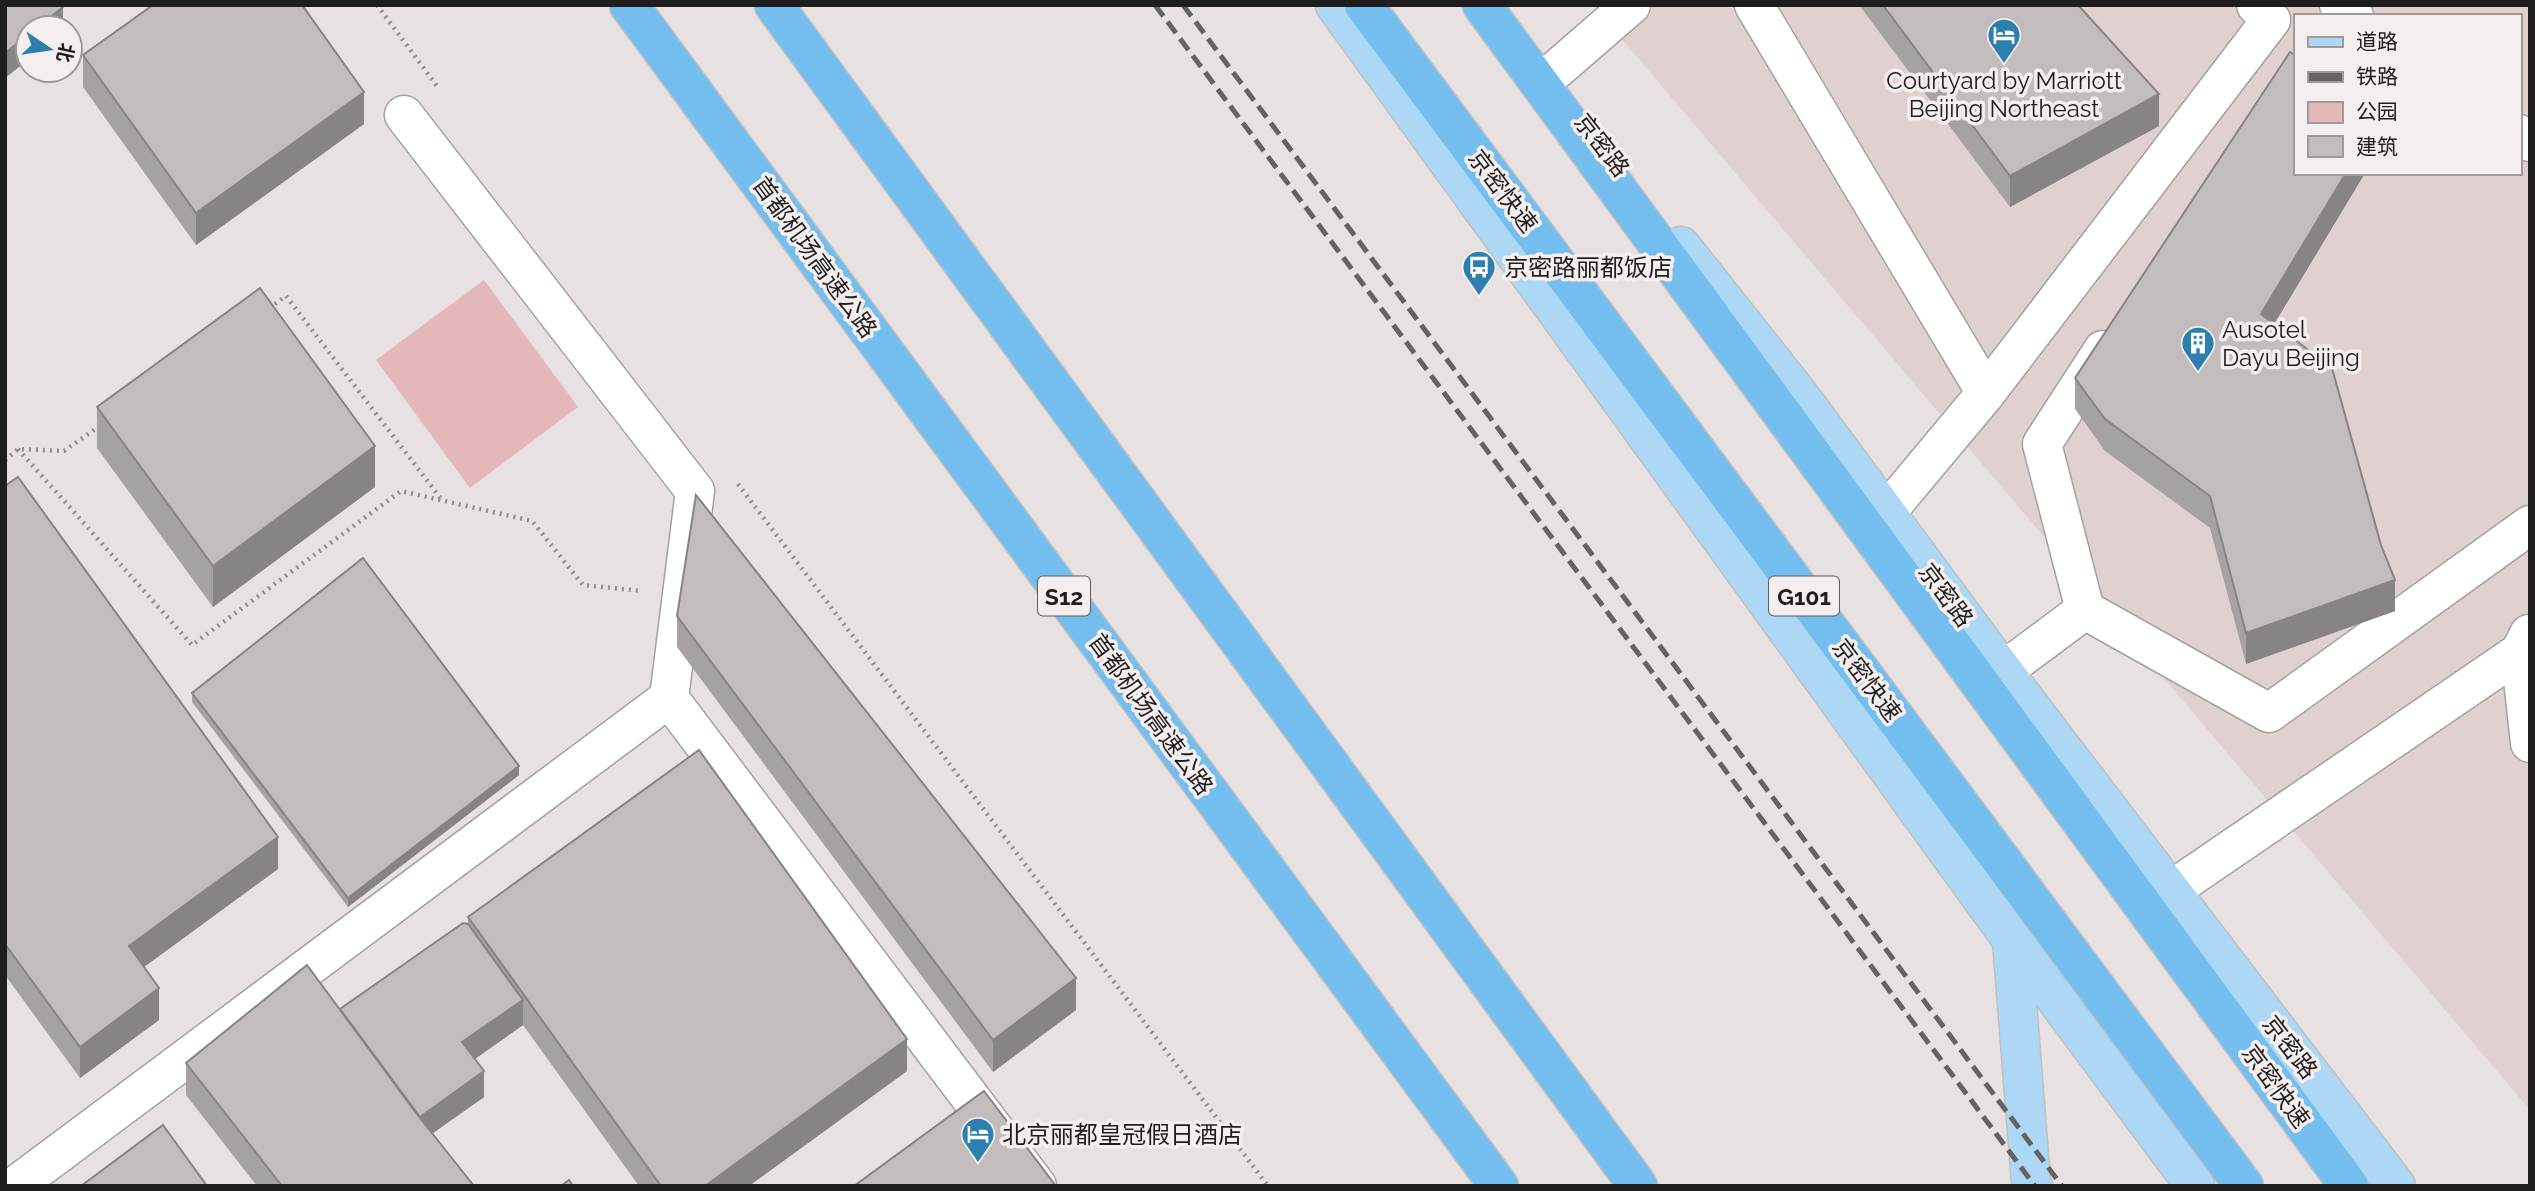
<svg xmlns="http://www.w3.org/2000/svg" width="2535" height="1191" font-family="Raleway,'Noto Sans SC',sans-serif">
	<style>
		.built { fill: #e0d1d1; fill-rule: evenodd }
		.green { fill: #e4b8ba }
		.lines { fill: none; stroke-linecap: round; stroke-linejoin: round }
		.minor-casing { stroke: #a6a0a1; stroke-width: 41 }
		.major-casing { stroke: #c0c0c0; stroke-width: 41 }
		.highway-casing { stroke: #c0c0c0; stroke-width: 41 }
		.path { stroke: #928e8e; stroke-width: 4.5; stroke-dasharray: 2 5; stroke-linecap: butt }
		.minor { stroke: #fff; stroke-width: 38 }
		.major { stroke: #acd8f5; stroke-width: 38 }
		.highway { stroke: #74beef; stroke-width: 38 }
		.rail { stroke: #666262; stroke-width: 5; stroke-dasharray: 14 7; stroke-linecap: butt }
		.wall { fill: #a7a2a2 }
		.shaded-wall { fill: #888484 }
		.building { fill: #c2bcbc; stroke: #888484; stroke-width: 2 }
		.labels { text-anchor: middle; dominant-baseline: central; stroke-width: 7; stroke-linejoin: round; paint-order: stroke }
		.shield { fill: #f4eeee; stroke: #5f5c5c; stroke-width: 2 }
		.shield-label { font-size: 23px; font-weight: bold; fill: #1f1d1d }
		.poi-label { font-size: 24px; fill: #1f1d1d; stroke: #f4eeee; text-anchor: start }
		.street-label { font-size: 24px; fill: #1f1d1d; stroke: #f4eeee }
	</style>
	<rect width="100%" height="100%" fill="#e7e1e1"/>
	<path class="built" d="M1593 5H2530V1110ZM2295 16H2519V173H2295Z"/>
	<polygon class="green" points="484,280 578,407 470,488 376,360"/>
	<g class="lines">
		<defs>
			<g id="minor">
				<polyline points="1754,5 1986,393 2271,20 2256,5"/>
				<polyline points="2339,5 2354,16"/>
				<polyline points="1549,76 1631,5"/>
				<polyline points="404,115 695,491 669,698 1037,1186"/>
				<polyline points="2519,134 2530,142"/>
				<polyline points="2103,350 2042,444 2085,610 2269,713 2530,525"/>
				<polyline points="1885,514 1986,393"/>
				<polyline points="2529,634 2520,652 2530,743"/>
				<polyline points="2003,671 2085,610"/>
				<polyline points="2170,891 2520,652"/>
				<polyline points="15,1186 669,698"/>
			</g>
			<g id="major">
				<polyline points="1335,5 2012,940 2195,1186"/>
				<polyline points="1681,246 1802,399 2003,671 2396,1186"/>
				<polyline points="2012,940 2031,1182 2033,1186"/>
			</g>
			<g id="highway">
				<polyline points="629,5 1499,1186"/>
				<polyline points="774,5 1638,1186"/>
				<polyline points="1364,5 2244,1186"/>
				<polyline points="1482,5 2349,1186"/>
			</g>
		</defs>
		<use href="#minor" class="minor-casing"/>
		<use href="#major" class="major-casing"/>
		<use href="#highway" class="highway-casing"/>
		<g class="path">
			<polyline points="377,5 437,86"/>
			<polyline points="269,308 286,296 442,500"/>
			<polyline points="18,449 192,645 401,491 532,521 583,585 642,591"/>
			<polyline points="5,460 18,449 64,451 101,425"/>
			<polyline points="738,484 1268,1186"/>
		</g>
		<use href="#minor" class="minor"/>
		<use href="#major" class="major"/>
		<use href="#highway" class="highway"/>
		<g class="rail">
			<polyline points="1155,5 2035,1186"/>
			<polyline points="1183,5 2062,1186"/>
		</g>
	</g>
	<g class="wall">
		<polygon points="1859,5 2078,5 2159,126 2010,207"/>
		<polygon points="83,55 364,124 196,245 83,87"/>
		<polygon points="2295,173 2365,173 2274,324 2395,611 2246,664 2210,528 2105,451 2075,409 2075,378"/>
		<polygon points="97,407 375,487 213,607 97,448"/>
		<polygon points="5,486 278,869 144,967 159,1020 80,1078 5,975"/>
		<polygon points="677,616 1076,1010 993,1072 677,647"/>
		<polygon points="192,693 519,775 348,907 192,702"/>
		<polygon points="468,917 907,1071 749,1186 639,1186 523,1025 475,1059 484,1097 433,1133 474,1186 257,1186 186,1095 186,1063 340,1009 468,924"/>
	</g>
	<g class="shaded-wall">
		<polygon points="63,7 63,28 36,28"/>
		<polygon points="28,35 28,60 5,78 5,53"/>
		<polygon points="364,92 364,124 196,245 196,213"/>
		<polygon points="2159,94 2159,126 2010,207 2010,176"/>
		<polygon points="2346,173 2365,173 2261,346 2261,314"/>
		<polygon points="375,446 375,487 213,607 213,566"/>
		<polygon points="2395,580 2395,611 2246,664 2246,633"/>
		<polygon points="519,766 519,775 348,907 348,898"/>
		<polygon points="278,837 278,869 129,978 129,946"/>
		<polygon points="1076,978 1076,1010 993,1072 993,1040"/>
		<polygon points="159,988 159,1020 80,1078 80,1047"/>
		<polygon points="523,1000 523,1025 462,1068 462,1042"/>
		<polygon points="907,1039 907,1071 749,1186 705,1186"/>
		<polygon points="484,1071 484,1097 416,1145 416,1119"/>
	</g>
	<g class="building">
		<polygon points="5,5 62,5 63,7 36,28 28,28 28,35 5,53"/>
		<polygon points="153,5 302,5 364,92 196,213 83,55"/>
		<polygon points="1883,5 2078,5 2159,94 2010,176"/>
		<polygon points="2290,52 2295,55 2295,173 2346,173 2261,314 2332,368 2381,545 2395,580 2246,633 2210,496 2105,419 2075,378"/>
		<polygon points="260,288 375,446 213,566 97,407"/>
		<polygon points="18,477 278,837 129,946 159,988 80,1047 5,944 5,486"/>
		<polygon points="696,495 1076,978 993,1040 677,616"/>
		<polygon points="363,558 519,766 348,898 192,693"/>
		<polygon points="699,750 907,1039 705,1186 661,1186 468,917"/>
		<polygon points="463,923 468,924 523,1000 462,1042 484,1071 420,1117 340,1009"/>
		<polygon points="307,965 416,1113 474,1186 282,1186 186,1063"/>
		<polygon points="984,1091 1056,1186 854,1186"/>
		<polygon points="163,1125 207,1186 81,1186"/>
		<polygon points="569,1180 573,1186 561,1186"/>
	</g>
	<defs>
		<symbol id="hotel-pin" viewBox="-11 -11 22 30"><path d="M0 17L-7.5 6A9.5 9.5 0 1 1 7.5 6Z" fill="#2c7faf" stroke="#f4eeee"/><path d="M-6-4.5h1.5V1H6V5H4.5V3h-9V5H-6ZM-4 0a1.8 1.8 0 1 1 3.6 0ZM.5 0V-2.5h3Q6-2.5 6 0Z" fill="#fff"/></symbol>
		<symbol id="bus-pin" viewBox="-11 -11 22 30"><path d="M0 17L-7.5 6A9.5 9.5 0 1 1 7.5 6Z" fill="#2c7faf" stroke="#f4eeee"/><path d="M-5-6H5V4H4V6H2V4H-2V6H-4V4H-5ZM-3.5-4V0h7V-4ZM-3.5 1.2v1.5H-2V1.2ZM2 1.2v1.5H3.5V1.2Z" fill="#fff"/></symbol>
		<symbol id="building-pin" viewBox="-11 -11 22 30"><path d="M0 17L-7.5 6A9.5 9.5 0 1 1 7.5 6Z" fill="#2c7faf" stroke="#f4eeee"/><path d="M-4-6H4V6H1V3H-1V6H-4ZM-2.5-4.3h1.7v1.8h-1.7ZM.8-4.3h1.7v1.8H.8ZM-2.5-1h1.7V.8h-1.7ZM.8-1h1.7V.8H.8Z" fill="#fff"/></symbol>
	</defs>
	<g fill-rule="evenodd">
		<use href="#hotel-pin" x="1985" y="16" width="38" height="52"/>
		<use href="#bus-pin" x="1460" y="248" width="38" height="52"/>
		<use href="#building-pin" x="2179" y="324" width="38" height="52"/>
		<use href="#hotel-pin" x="959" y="1115" width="38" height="52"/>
	</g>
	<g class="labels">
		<g class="shield">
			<rect x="1038" y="576.5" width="52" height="39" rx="5"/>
			<rect x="1769" y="576.5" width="70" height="39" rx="5"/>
		</g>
		<g class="shield-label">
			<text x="1064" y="596">S12</text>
			<text x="1804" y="596">G101</text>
		</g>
		<g class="poi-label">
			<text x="2004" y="80" text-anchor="middle">Courtyard by Marriott<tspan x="2004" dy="28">Beijing Northeast</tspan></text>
			<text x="1504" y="267">京密路丽都饭店</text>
			<text x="2222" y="329">Ausotel<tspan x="2222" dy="28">Dayu Beijing</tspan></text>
			<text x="1002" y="1134">北京丽都皇冠假日酒店</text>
		</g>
		<g class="street-label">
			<text transform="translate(1602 145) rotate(52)">京密路</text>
			<text transform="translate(1503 191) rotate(53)">京密快速</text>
			<text transform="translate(815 257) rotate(54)">首都机场高速公路</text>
			<text transform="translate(1946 595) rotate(53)">京密路</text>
			<text transform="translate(1867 680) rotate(53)">京密快速</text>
			<text transform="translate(1151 714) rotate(54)">首都机场高速公路</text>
			<text transform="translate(2290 1047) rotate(52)">京密路</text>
			<text transform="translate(2276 1086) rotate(54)">京密快速</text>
		</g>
	</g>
	<rect width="2535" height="1191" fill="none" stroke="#1f1d1d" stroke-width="14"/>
	<rect x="2294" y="14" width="228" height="161" fill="#f4eeee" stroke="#9f9a9a" stroke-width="2"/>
	<rect x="2308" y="37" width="35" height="10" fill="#acd8f5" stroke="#9f9a9a" stroke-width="2"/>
	<text x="2356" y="49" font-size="21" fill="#1f1d1d">道路</text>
	<rect x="2308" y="72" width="35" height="10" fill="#666262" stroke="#9f9a9a" stroke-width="2"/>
	<text x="2356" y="84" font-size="21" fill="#1f1d1d">铁路</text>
	<rect x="2308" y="102" width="35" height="21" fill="#e4b8ba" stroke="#9f9a9a" stroke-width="2"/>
	<text x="2356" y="119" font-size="21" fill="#1f1d1d">公园</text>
	<rect x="2308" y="136" width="35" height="21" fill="#c2bcbc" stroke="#9f9a9a" stroke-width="2"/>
	<text x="2356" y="154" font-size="21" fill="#1f1d1d">建筑</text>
	<g transform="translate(49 49) rotate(103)"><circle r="33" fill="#f4eeee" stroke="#9f9a9a" stroke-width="2"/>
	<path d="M0-5L12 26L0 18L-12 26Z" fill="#2c7faf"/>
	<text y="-10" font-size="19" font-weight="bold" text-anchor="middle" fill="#1f1d1d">北</text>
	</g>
</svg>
